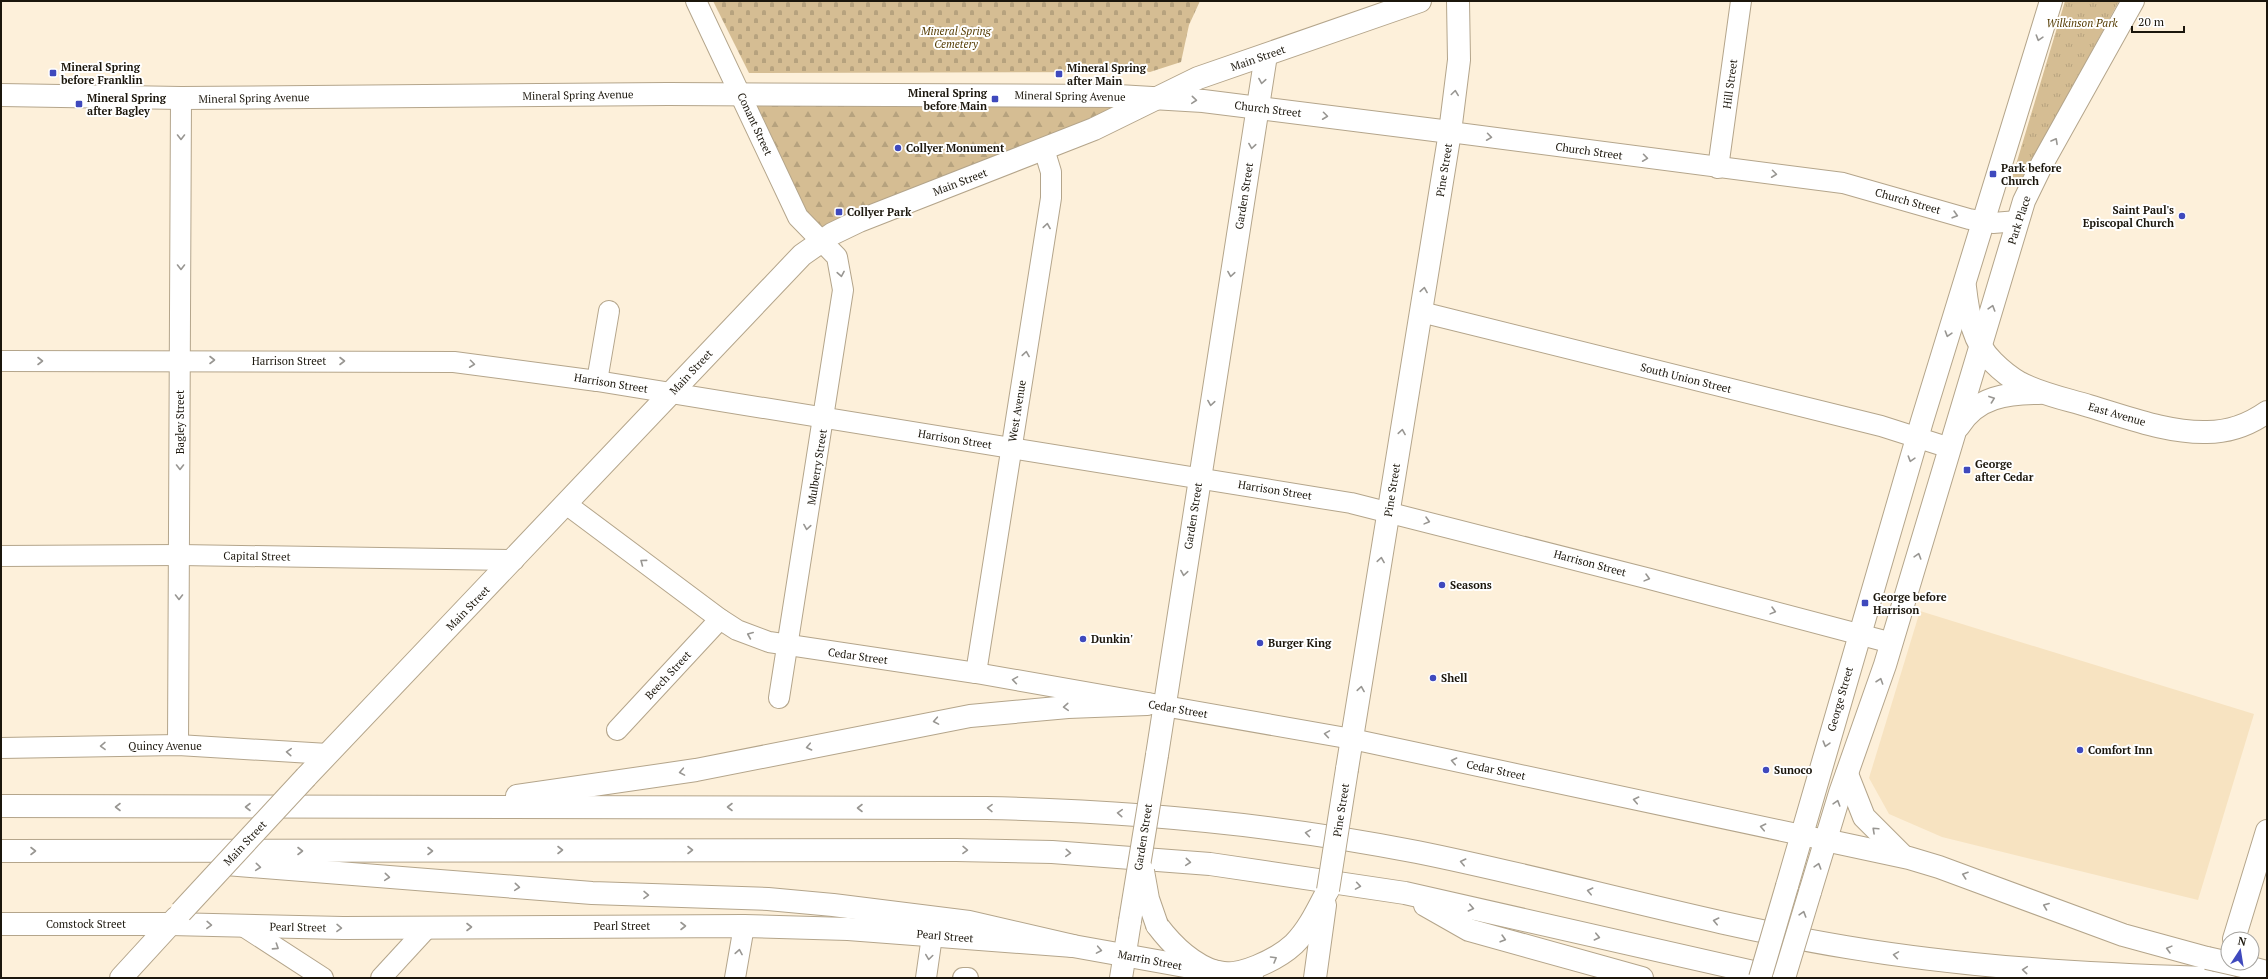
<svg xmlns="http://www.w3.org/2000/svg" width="2268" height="979" font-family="'PT Serif',serif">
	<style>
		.built { fill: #f7e3c1 }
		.forest { fill: url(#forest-firs) }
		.cemetery { fill: url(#cemetery-stones) }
		.park { fill: url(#park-tufts) }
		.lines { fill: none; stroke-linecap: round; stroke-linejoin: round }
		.minor-casing { stroke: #b4a58b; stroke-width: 22 }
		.major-casing { stroke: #b4a58b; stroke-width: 24 }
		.highway-casing { stroke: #b4a58b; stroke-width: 24 }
		.minor { stroke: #fff; stroke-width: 20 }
		.major { stroke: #fff; stroke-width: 22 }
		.highway { stroke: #fff; stroke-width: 22 }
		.major-bridge-casing { stroke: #b4a58b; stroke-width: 24; stroke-linecap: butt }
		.highway-bridge-casing { stroke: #b4a58b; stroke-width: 24; stroke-linecap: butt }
		.major-bridge { stroke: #fff; stroke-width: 22 }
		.highway-bridge { stroke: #fff; stroke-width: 22 }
		.oneway { stroke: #989692 }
		.poi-dot { fill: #3f49bd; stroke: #fff; stroke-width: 1.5 }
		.labels { text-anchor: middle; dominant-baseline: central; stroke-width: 4; stroke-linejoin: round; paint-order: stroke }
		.park-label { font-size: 11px; font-style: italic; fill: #563d04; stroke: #fff }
		.street-label { font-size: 11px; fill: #1b160c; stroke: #fff }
		.poi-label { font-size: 11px; font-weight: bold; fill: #1b160c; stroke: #fff; text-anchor: start }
	</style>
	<defs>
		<pattern id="forest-firs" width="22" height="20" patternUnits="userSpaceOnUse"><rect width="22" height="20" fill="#d5bd93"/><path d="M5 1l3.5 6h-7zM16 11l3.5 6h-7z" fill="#b6a27e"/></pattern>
		<pattern id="cemetery-stones" width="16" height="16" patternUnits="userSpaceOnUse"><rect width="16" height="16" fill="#d5bd93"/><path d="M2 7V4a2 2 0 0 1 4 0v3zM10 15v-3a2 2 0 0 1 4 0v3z" fill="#b6a27e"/></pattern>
		<pattern id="park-tufts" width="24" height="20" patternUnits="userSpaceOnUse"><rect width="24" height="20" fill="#d5bd93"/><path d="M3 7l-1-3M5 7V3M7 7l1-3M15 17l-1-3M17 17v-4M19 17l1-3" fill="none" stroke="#b6a27e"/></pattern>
	</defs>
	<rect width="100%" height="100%" fill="#fdf0da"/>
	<polygon class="built" points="1920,611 2254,714 2198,900 1942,837 1889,814 1869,778"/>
	<polygon class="forest" points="1149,97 827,242 763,146 755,98"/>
	<polygon class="cemetery" points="713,1 1200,1 1189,25 1181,62 1150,72 749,73"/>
	<polygon class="park" points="2065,1 2119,1 2024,177 2017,182 2012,178"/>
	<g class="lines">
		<defs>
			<g id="minor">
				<polyline points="696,1 798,217 837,257 843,290 779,698"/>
				<polyline points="1450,132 1843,183 1969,219 1993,223 2018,221"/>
				<polyline points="1718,168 1741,1"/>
				<polyline points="1421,312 1881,426 1950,448"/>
				<polyline points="1,361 454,362 597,381 1351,503 1650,579 1892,643"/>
				<polyline points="597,381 609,311"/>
				<polyline points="566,504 720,619 737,630 769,642 976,673 1352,739 1825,840"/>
				<polyline points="1,556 180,555 514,560"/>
				<polyline points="976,673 1051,198 1051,172 1044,149"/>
				<polyline points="617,730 720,619"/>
				<polyline points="178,745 181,98"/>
				<polyline points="1,748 178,745 328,754"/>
				<polyline points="243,926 323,978"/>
				<polyline points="381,978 427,928"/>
				<polyline points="735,978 744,926"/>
				<polyline points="926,978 932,936"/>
				<polyline points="963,978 968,978"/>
			</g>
			<g id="major">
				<polyline points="1,95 181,98 668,94 1118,96 1203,101 1450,132"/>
				<path d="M1965 287C1968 314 1973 343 1993 362 2001 370 2011 378 2020 383 2041 394 2066 399 2089 406 2127 417 2167 433 2207 432 2229 432 2250 424 2267 412"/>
				<path d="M1959 426C1977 397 2007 393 2039 393"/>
				<polyline points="1157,755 1266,55"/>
				<polyline points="1347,769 1450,132 1459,60 1458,1"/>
				<polyline points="306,777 802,255 832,234 859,221 1094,129 1198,78 1420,1"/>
				<polyline points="1787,886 1922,421 2051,1"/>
				<polyline points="1810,892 1840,793 1885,665 2024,201 2042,164 2133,1"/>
				<polyline points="1,924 170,924 343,928 744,926 848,929 1073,946 1252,978"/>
				<path d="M1157 925C1172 945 1191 964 1216 972 1238 979 1278 959 1294 944 1309 929 1318 909 1328 890"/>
				<polyline points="2234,939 2267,831"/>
				<polyline points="121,978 176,918"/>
				<polyline points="1121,978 1130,921"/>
				<polyline points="1315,978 1325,905"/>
				<polyline points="2223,978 2228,959"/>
			</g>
			<g id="highway">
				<polyline points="1847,774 1864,817 1903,856"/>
				<polyline points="517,796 696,770 970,716 1068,707 1147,704"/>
				<path d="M1 806 986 808C1131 811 1275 824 1417 852 1561 881 1702 923 1846 947 1965 967 2084 974 2204 978"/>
				<polyline points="1825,840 1909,858 1939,867 2123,935 2207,958"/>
				<polyline points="1,851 956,850 1052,852 1210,864 1405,893 1780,978"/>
				<polyline points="226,864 592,893 768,899 833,905 969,922 1073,946"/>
				<polyline points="1425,905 1469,930 1642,978"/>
				<polyline points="2251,968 2267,972"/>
			</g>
		</defs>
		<use href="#minor" class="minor-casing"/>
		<use href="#major" class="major-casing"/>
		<use href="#highway" class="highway-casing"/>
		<use href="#minor" class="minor"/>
		<use href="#major" class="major"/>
		<use href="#highway" class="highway"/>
		<defs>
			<g id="major-bridge">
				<polyline points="1143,871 1148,899 1157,925"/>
				<polyline points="1328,890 1347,769"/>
				<polyline points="181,912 306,777"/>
				<polyline points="1130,921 1157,755"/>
				<polyline points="1760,978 1787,886"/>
				<polyline points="1784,978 1810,892"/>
			</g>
			<polyline id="highway-bridge" points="2207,958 2251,968"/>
		</defs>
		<use href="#major-bridge" class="major-bridge-casing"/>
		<use href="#highway-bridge" class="highway-bridge-casing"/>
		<use href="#major-bridge" class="major-bridge"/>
		<use href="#highway-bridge" class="highway-bridge"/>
	</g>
	<defs><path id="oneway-chevron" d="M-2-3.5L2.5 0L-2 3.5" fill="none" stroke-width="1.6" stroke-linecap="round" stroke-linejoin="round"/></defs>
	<g class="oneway">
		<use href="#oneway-chevron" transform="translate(2039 38) rotate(107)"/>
		<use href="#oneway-chevron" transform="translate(1262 81) rotate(99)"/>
		<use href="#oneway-chevron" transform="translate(1455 93) rotate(-82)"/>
		<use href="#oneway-chevron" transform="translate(1194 100) rotate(5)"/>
		<use href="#oneway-chevron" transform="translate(1325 116) rotate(7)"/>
		<use href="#oneway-chevron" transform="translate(181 137) rotate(90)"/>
		<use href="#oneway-chevron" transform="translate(1489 137) rotate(8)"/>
		<use href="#oneway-chevron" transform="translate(2055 141) rotate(-61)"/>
		<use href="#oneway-chevron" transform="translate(1252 146) rotate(99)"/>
		<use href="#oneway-chevron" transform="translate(1645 158) rotate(8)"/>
		<use href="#oneway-chevron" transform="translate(1774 174) rotate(7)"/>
		<use href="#oneway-chevron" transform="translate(1955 215) rotate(16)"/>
		<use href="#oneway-chevron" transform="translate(1047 226) rotate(-81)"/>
		<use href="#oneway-chevron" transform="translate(181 267) rotate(90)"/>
		<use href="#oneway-chevron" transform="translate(841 274) rotate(80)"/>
		<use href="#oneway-chevron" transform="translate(1231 274) rotate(99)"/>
		<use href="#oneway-chevron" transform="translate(1424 290) rotate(-81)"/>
		<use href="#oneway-chevron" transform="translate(1992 308) rotate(-73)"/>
		<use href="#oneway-chevron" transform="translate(1948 334) rotate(107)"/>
		<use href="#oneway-chevron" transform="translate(1026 354) rotate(-81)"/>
		<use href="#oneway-chevron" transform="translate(212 360)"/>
		<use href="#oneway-chevron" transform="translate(40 361)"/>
		<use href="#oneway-chevron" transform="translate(342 361)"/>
		<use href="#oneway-chevron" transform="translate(472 364) rotate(7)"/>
		<use href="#oneway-chevron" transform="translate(1992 399) rotate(-20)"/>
		<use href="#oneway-chevron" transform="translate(1211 403) rotate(99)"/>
		<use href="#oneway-chevron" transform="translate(1402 432) rotate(-81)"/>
		<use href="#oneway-chevron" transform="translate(1911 459) rotate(107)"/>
		<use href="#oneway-chevron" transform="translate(180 467) rotate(90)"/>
		<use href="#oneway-chevron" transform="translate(1427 521) rotate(15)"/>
		<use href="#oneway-chevron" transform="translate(807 527) rotate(99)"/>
		<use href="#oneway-chevron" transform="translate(1918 556) rotate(-73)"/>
		<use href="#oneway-chevron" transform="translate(1381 560) rotate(-81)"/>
		<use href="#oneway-chevron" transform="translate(643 562) rotate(-143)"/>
		<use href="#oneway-chevron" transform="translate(1184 573) rotate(99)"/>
		<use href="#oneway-chevron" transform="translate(1647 578) rotate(15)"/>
		<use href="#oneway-chevron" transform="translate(179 597) rotate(90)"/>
		<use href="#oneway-chevron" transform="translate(1773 611) rotate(15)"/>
		<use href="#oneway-chevron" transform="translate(750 635) rotate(-157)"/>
		<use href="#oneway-chevron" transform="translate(1015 680) rotate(-171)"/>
		<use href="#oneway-chevron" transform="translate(1880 681) rotate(-71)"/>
		<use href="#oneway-chevron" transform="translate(1361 689) rotate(-81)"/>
		<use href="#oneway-chevron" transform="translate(1066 707) rotate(176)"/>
		<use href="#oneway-chevron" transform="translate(936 721) rotate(170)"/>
		<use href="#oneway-chevron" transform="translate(1327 734) rotate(-171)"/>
		<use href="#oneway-chevron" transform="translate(1826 744) rotate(106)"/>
		<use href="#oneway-chevron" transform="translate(103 746) rotate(179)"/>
		<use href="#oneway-chevron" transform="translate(809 747) rotate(168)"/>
		<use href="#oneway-chevron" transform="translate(289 752) rotate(-176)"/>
		<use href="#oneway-chevron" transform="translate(1454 761) rotate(-168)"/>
		<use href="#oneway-chevron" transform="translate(682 772) rotate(170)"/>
		<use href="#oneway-chevron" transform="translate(1636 800) rotate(-168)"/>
		<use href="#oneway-chevron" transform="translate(1837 803) rotate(-73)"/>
		<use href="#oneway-chevron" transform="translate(118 807) rotate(-180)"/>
		<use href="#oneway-chevron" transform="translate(248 807) rotate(-180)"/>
		<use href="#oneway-chevron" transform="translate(730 807) rotate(180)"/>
		<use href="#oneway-chevron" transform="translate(860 808) rotate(-180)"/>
		<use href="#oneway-chevron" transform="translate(990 808) rotate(-179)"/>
		<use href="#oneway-chevron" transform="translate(1120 813) rotate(-176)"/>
		<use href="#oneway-chevron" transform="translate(1763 827) rotate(-168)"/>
		<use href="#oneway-chevron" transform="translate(1875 830) rotate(-137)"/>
		<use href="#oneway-chevron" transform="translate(1308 833) rotate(-171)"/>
		<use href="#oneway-chevron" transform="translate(560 850)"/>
		<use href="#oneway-chevron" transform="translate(690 850)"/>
		<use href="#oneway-chevron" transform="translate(965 850) rotate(1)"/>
		<use href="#oneway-chevron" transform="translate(33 851)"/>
		<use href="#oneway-chevron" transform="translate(300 851)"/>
		<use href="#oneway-chevron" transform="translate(430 851)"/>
		<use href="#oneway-chevron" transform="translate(1068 853) rotate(4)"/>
		<use href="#oneway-chevron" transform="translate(1188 862) rotate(5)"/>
		<use href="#oneway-chevron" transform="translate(1463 862) rotate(-167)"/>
		<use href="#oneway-chevron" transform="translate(1818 866) rotate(-73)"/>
		<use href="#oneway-chevron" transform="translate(258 867) rotate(5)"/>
		<use href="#oneway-chevron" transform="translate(1965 875) rotate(-161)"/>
		<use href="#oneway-chevron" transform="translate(387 877) rotate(5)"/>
		<use href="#oneway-chevron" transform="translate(1358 886) rotate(9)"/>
		<use href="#oneway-chevron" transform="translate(517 887) rotate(5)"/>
		<use href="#oneway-chevron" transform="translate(1590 891) rotate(-167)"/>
		<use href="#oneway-chevron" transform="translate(646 895) rotate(1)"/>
		<use href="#oneway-chevron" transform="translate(2046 906) rotate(-159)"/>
		<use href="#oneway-chevron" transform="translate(1471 908) rotate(12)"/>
		<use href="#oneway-chevron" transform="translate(1803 914) rotate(-73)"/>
		<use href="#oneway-chevron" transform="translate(1716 921) rotate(-167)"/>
		<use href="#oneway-chevron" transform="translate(209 925) rotate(2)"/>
		<use href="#oneway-chevron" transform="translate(683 926)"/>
		<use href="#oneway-chevron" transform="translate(469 927)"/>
		<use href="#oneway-chevron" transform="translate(339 928) rotate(1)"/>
		<use href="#oneway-chevron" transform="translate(1597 937) rotate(13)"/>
		<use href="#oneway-chevron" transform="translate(1503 939) rotate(16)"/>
		<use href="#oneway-chevron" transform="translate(276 947) rotate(33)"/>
		<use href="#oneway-chevron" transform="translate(2169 949) rotate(-165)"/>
		<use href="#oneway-chevron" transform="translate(1099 950) rotate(10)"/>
		<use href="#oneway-chevron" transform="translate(739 952) rotate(-80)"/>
		<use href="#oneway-chevron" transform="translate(1896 955) rotate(-171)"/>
		<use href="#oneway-chevron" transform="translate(929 957) rotate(98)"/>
		<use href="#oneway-chevron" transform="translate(1274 959) rotate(-30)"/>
		<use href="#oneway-chevron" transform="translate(2025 970) rotate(-175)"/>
	</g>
	<g class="poi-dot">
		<rect x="49" y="69" width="8" height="8" rx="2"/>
		<rect x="1055" y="70" width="8" height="8" rx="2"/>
		<rect x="991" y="95" width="8" height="8" rx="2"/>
		<rect x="75" y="100" width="8" height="8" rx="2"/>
		<circle cx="898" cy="148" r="4"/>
		<rect x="1989" y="170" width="8" height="8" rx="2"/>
		<rect x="835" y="208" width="8" height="8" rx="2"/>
		<circle cx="2182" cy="216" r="4"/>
		<rect x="1963" y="466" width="8" height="8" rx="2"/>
		<circle cx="1442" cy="585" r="4"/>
		<rect x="1861" y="599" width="8" height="8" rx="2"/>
		<circle cx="1083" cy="639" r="4"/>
		<circle cx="1260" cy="643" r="4"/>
		<circle cx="1433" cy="678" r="4"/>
		<circle cx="2080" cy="750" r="4"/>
		<circle cx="1766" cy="770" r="4"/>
	</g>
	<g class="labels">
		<g class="park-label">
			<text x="2082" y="23">Wilkinson Park</text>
			<text x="956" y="31">Mineral Spring<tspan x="956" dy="13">Cemetery</tspan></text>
		</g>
		<g class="street-label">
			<text transform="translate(1258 58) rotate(-19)">Main Street</text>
			<text transform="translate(1730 84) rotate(-82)">Hill Street</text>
			<text transform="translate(578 95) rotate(-1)">Mineral Spring Avenue</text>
			<text transform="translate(1070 96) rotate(1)">Mineral Spring Avenue</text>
			<text transform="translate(254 98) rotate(-1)">Mineral Spring Avenue</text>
			<text transform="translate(1268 109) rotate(7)">Church Street</text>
			<text transform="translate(755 124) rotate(65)">Conant Street</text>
			<text transform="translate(1589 151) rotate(8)">Church Street</text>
			<text transform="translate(1444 170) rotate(-81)">Pine Street</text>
			<text transform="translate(960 182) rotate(-21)">Main Street</text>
			<text transform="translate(1244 196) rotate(-81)">Garden Street</text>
			<text transform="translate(1908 201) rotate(16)">Church Street</text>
			<text transform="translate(2019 220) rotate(-72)">Park Place</text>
			<text x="289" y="361">Harrison Street</text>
			<text transform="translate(691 372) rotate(-47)">Main Street</text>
			<text transform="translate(1686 378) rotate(14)">South Union Street</text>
			<text transform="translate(611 383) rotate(9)">Harrison Street</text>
			<text transform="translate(1017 411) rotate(-81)">West Avenue</text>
			<text transform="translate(2117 414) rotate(16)">East Avenue</text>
			<text transform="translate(180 422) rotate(-90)">Bagley Street</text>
			<text transform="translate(955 439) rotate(9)">Harrison Street</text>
			<text transform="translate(817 467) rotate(-81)">Mulberry Street</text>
			<text transform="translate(1275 490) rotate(9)">Harrison Street</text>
			<text transform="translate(1392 490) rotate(-81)">Pine Street</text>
			<text transform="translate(1193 516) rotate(-81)">Garden Street</text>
			<text transform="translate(257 556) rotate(1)">Capital Street</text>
			<text transform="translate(1590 563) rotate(15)">Harrison Street</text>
			<text transform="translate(468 608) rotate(-46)">Main Street</text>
			<text transform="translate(858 656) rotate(8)">Cedar Street</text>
			<text transform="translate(668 675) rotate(-47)">Beech Street</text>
			<text transform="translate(1840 699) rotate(-74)">George Street</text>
			<text transform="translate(1178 709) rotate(10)">Cedar Street</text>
			<text x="165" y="746">Quincy Avenue</text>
			<text transform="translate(1496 770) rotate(12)">Cedar Street</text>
			<text transform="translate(1341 810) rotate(-81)">Pine Street</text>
			<text transform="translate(1143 837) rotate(-81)">Garden Street</text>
			<text transform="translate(245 843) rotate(-47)">Main Street</text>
			<text x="86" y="924">Comstock Street</text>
			<text x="622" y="926">Pearl Street</text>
			<text transform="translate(298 927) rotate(1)">Pearl Street</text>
			<text transform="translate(945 936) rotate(5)">Pearl Street</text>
			<text transform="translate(1150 960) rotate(11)">Marrin Street</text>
		</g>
		<g class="poi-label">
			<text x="61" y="67">Mineral Spring<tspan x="61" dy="13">before Franklin</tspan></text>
			<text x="1067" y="68">Mineral Spring<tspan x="1067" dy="13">after Main</tspan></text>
			<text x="987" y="93" text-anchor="end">Mineral Spring<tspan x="987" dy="13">before Main</tspan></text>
			<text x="87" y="98">Mineral Spring<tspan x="87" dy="13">after Bagley</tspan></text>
			<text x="906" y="148">Collyer Monument</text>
			<text x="2001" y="168">Park before<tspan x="2001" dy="13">Church</tspan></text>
			<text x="2174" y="210" text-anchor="end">Saint Paul's<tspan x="2174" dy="13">Episcopal Church</tspan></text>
			<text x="847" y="212">Collyer Park</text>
			<text x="1975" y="464">George<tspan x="1975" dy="13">after Cedar</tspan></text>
			<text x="1450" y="585">Seasons</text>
			<text x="1873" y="597">George before<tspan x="1873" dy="13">Harrison</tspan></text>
			<text x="1091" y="639">Dunkin'</text>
			<text x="1268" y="643">Burger King</text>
			<text x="1441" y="678">Shell</text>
			<text x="2088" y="750">Comfort Inn</text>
			<text x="1774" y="770">Sunoco</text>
		</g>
	</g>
	<rect width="2268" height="979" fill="none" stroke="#1b160c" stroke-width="4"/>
	<g transform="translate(2240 951) rotate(12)"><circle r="19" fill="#ffffff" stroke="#a4a29e"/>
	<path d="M0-3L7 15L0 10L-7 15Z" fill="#3f49bd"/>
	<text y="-6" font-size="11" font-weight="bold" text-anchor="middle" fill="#1b160c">N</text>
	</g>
	<path d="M2132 26v6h52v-6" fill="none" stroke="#1b160c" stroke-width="2"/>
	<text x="2138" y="26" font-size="12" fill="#1b160c" stroke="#ffffff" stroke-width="3" paint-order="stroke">20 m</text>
</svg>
